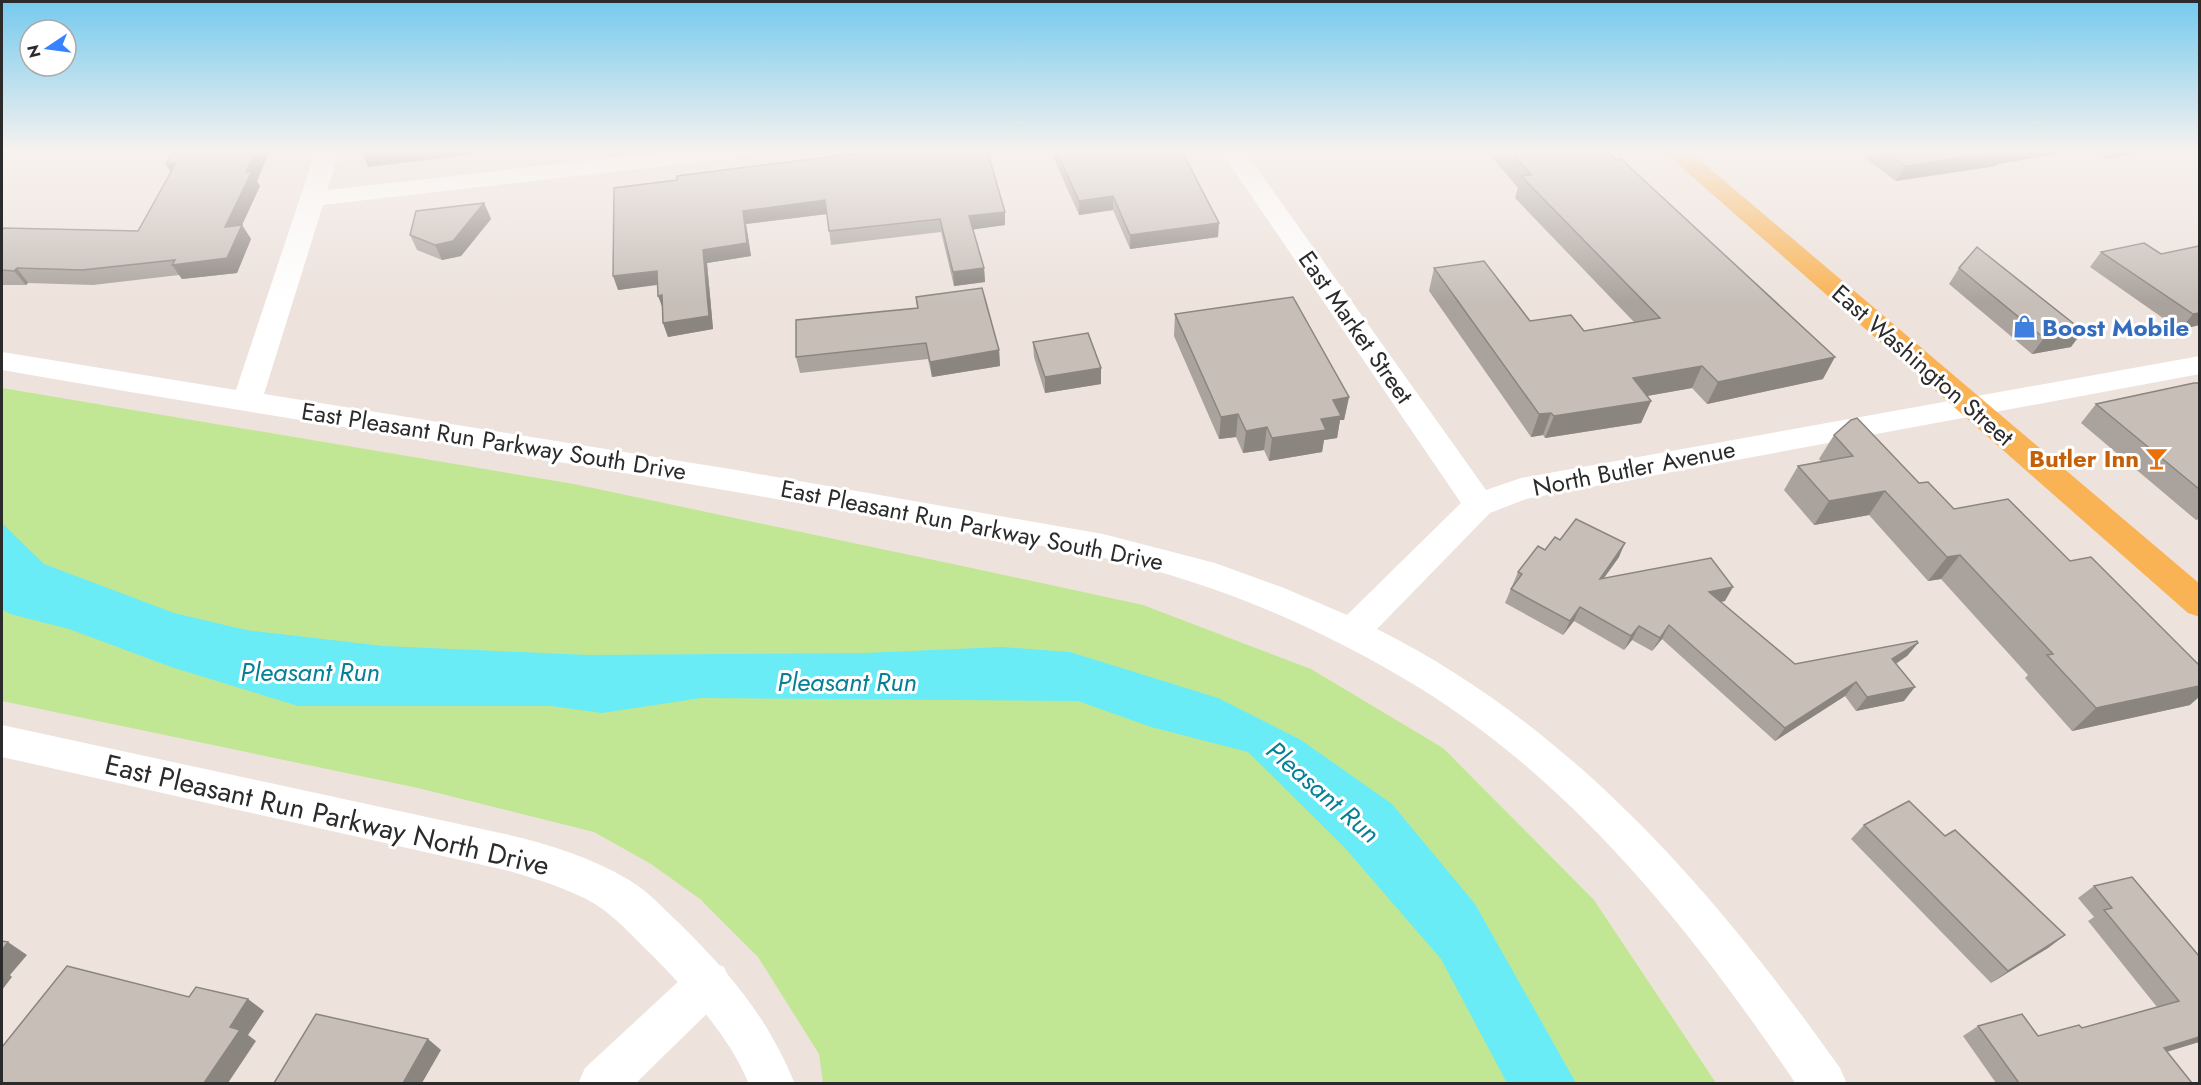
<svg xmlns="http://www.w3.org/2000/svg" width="2201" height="1085" font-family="Jost,sans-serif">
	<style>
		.green { fill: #c1e795 }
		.water { fill: #69ecf6 }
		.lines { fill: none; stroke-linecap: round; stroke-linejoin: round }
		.minor { fill: #fff; fill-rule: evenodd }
		.secondary { fill: #fff; fill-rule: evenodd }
		.primary { fill: #f9b355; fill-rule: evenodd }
		.wall { fill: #aaa39d }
		.shaded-wall { fill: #8b8580 }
		.building { fill: #c6beb7; stroke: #8b8580; stroke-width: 1.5 }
		.labels { text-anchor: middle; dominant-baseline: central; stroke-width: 6; stroke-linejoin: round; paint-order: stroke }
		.street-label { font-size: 24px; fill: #2b2b2b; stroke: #fff }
		.shop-label { font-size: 24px; font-weight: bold; fill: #366cbe; stroke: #fff; text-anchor: start }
		.food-label { font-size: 24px; font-weight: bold; fill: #c56008; stroke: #fff; text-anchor: end }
		.water-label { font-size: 26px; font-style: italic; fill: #068095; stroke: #fff }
		.near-street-label { font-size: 28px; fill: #2b2b2b; stroke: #fff }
	</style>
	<rect width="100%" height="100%" fill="#ede2dc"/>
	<polygon class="green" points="2,388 574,484 967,567 1143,605 1311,669 1443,748 1594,900 1716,1083 823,1083 819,1054 758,957 700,899 651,864 594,832 418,788 2,701"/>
	<polygon class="water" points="2,523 44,564 174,613 246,630 383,646 589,655 865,653 1001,647 1070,652 1218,698 1301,740 1392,804 1475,904 1576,1083 1507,1083 1441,959 1344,847 1248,752 1151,727 1078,701 701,698 602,713 551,706 298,706 171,667 69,629 10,614 2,609"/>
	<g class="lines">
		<g class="minor">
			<path d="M316 150H340L327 190 682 150H754L750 155 742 157 323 205 264 394 736 470 1103 534 1215 563 1284 588 1347 615 1461 503 1220 150H1244L1486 490 1521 478 2200 356V374L1526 499 1490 513 1377 629C1573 727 1715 892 1840 1068L1847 1084H1796C1694 934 1579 788 1423 690 1352 646 1275 609 1195 583 1125 559 1051 547 978 535 905 522 832 509 759 496 507 452 254 414 2 370V352L236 390Z"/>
			<polygon points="709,961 724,967 731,982 724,997 635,1084 578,1084 585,1068 694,967"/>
		</g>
		<path class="secondary" d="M2 725 505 834C548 844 591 857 629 880 649 892 664 909 681 925 733 977 766 1015 795 1084H749C728 1034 690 994 653 956 634 938 617 918 595 904 567 888 536 879 505 870L2 757Z"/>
		<polygon class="primary" points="1662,150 1688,150 2200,584 2200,617 2188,613"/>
	</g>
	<g class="wall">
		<polygon points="173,150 270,150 257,181 260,186 242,225 251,239 237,273 182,279 179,275 93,285 28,283 26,285 2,285 2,230 138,231 171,172 166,164"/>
		<polygon points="1050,150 1181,150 1218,237 1130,249 1113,210 1079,215"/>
		<polygon points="1486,150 1606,150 1823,379 1707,404 1692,388 1647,396 1651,401 1641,423 1545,438 1543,435 1531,437 1429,291 1434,268 1530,321 1584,331 1634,322 1515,198 1518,188"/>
		<polygon points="1865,150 2082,150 1998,164 1996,166 1896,181 1862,156"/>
		<polygon points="2092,150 2151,150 2107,159"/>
		<polygon points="614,188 1005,212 1005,225 973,229 984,268 985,282 954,286 941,232 831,245 827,214 746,224 751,256 707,263 713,329 668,337 663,323 663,309 658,285 618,290"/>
		<polygon points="484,203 491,219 461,256 442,260 417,250 410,235"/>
		<polygon points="2199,246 2199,325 2180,330 2090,267 2101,252 2161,254"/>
		<polygon points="1959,268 2071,347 2032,354 1949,284"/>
		<polygon points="916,297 999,350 1000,366 932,377 928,359 800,373 796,357 917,308"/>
		<polygon points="1175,314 1349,397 1344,420 1340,420 1337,438 1324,440 1322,452 1269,461 1264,450 1243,453 1236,437 1219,439 1174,336"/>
		<polygon points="1033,342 1101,384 1045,393 1034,357"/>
		<polygon points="2199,383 2199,519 2196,520 2081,423 2096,404"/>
		<polygon points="1834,435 1919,483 1954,509 2190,705 2072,731 2025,678 2028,675 1941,579 1928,581 1869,515 1814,525 1784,490 1798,466 1821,461 1819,459"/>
		<polygon points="1560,540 1619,557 1604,578 1725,601 1720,602 1795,664 1918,643 1907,656 1896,664 1904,701 1856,711 1845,696 1775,741 1662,639 1652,651 1632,640 1624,650 1574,621 1563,635 1505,603 1518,572 1545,550"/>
		<polygon points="1864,825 1945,836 2065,935 2048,948 1991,983 1851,839"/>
		<polygon points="2094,886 2199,956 2199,1042 2167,1052 2192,1083 1996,1083 1963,1036 1978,1026 2038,1036 2082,1028 2157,1007 2088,921 2094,917 2078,898"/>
	</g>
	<g class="shaded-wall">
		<polygon points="256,150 270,150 257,181 260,186 242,225 251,239 237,273 182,279 172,265 225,227"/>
		<polygon points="378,150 474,150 473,154 368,167 361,152"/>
		<polygon points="2005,150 2082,150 1998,164 1996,166 1896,181 1905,166"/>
		<polygon points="2113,150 2151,150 2107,159"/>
		<polygon points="176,163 175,179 166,164"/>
		<polygon points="1113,196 1113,210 1079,215 1079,201"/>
		<polygon points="825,200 827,214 746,224 751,256 707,263 713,329 668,337 663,323 703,250 743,211"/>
		<polygon points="484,203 491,219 461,256 442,260 435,245"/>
		<polygon points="1005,212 1005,225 970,230 969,216"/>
		<polygon points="1219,223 1218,237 1130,249 1130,235"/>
		<polygon points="17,268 28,283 26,285 14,271"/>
		<polygon points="984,268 985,282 954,286 953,272"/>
		<polygon points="657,271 661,284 618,290 613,276"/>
		<polygon points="662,295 663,309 658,296"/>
		<polygon points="2199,313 2199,325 2180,330 2193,314"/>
		<polygon points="2083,331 2071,347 2032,354 2044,338"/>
		<polygon points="999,350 1000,366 932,377 930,362"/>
		<polygon points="1835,357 1823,379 1707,404 1718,382"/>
		<polygon points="1702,366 1692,388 1624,400 1633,378"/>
		<polygon points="1101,368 1101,384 1045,393 1045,377"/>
		<polygon points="1349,397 1344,420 1340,420 1337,438 1324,440 1322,452 1269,461 1272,438 1321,419 1333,400"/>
		<polygon points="1651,401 1641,423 1545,438 1554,416"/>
		<polygon points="1551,413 1543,435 1531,437 1539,414"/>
		<polygon points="1238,414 1236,437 1219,439 1221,417"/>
		<polygon points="1267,427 1264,450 1243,453 1246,431"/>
		<polygon points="1885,491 1869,515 1814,525 1829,501"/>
		<polygon points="1625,543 1619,557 1593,593 1600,579"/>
		<polygon points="1960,555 1941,579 1928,581 1947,557"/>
		<polygon points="1733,587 1725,601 1700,606 1709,592"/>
		<polygon points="1580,607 1574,621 1563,635 1570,621"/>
		<polygon points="1669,625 1662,639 1652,651 1660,638"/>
		<polygon points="1639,626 1632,640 1624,650 1631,636"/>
		<polygon points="1918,643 1907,656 1881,673 1892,659"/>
		<polygon points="1856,682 1845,696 1775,741 1785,728"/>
		<polygon points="2199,686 2199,697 2190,705 2072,731 2096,708"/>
		<polygon points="1915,687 1904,701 1856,711 1867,697"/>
		<polygon points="2065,935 2048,948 1991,983 2008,971"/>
		<polygon points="8,942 27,955 10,975 12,977 2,990 2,950"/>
		<polygon points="248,999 264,1011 248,1035 256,1041 228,1083 204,1083 230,1027"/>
		<polygon points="2199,1037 2199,1042 2145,1058 2164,1048"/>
		<polygon points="428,1039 441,1050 422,1083 403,1083"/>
	</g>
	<g class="building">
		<polygon points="173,150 256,150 246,172 252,171 225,227 242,225 227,258 172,265 175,260 82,270 17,268 14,271 2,270 2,230 4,228 138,231 176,163 166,164"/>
		<polygon points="362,150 378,150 361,152"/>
		<polygon points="888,150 987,150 1005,212 969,216 984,268 953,272 940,219 829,231 825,200 743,211 747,243 703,250 709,316 663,323 662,295 658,296 657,271 613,276 614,188 677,180 677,176 740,168"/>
		<polygon points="1056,150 1181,150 1219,223 1130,235 1113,196 1079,201"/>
		<polygon points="1510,150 1606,150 1616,160 1621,159 1835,357 1718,382 1702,366 1633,378 1651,401 1554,416 1551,413 1539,414 1434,268 1484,261 1530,321 1571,315 1584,331 1660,318 1521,176 1531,175"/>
		<polygon points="1882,150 2005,150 2004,150 2006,151 1905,166"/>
		<polygon points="484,203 453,241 435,245 410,235 416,211"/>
		<polygon points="2144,243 2161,254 2199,246 2199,313 2193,314 2101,252"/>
		<polygon points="1977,247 2083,331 2044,338 1959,268"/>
		<polygon points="982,288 999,350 930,362 926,343 796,357 796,320 918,308 916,297"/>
		<polygon points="1293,297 1349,397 1333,400 1341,416 1321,419 1326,430 1272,438 1267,427 1246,431 1238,414 1221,417 1175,314"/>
		<polygon points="1088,333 1101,368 1045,377 1033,342"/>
		<polygon points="2194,383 2199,383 2199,489 2096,404"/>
		<polygon points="1857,418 1919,483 1928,482 1954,509 2008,499 2070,561 2091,557 2199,665 2199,686 2096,708 2047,655 2053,654 1960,555 1947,557 1885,491 1829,501 1798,466 1853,456 1834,435 1851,420"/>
		<polygon points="1576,519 1625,543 1600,579 1711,558 1733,587 1709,592 1795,664 1917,641 1918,643 1892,659 1915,687 1867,697 1856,682 1785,728 1669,625 1660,638 1639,626 1631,636 1580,607 1570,621 1511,589 1522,574 1518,572 1538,546 1545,550 1555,537 1560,540"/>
		<polygon points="1909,801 1945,836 1955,830 2065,935 2008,971 1864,825"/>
		<polygon points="2132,877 2199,956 2199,1037 2164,1048 2192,1083 2019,1083 1978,1026 2022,1014 2038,1036 2079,1025 2082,1028 2179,1001 2104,910 2112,908 2094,886"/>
		<polygon points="2,941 8,942 2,950"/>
		<polygon points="67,966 189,997 196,987 248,999 230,1027 240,1030 204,1083 2,1083 2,1047"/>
		<polygon points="316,1014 428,1039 403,1083 274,1083"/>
	</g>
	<linearGradient id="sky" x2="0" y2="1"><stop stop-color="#75caee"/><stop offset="0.5" stop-color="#f7f2ef"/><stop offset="1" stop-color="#f7f2ef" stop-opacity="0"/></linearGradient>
	<rect width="2201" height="302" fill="url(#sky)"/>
	<defs>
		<symbol id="shop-bare" viewBox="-9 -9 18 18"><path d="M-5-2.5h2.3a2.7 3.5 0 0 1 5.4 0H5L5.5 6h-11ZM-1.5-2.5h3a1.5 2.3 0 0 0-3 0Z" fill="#3f7fe0" stroke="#fff" stroke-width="2.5" paint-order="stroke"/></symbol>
		<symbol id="bar-bare" viewBox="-9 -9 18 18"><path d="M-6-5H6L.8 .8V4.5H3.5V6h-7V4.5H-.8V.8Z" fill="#e8710a" stroke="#fff" stroke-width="2.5" paint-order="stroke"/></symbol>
	</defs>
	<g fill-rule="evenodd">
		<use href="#shop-bare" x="2008" y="310" width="33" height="33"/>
		<use href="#bar-bare" x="2140" y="442" width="33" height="33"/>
	</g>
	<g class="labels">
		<g class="street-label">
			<text transform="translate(1356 327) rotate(55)">East Market Street</text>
			<text transform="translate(1923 365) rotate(41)">East Washington Street</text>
			<text transform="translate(494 441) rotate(9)">East Pleasant Run Parkway South Drive</text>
			<text transform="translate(1634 468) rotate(-11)">North Butler Avenue</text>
			<text transform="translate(972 525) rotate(11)">East Pleasant Run Parkway South Drive</text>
		</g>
		<g class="shop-label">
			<text x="2042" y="327">Boost Mobile</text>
		</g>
		<g class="food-label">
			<text x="2139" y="458">Butler Inn</text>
		</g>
		<g class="water-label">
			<text x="310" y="672">Pleasant Run</text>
			<text x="847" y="682">Pleasant Run</text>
			<text transform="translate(1323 792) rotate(41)">Pleasant Run</text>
		</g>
		<g class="near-street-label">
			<text transform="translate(327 815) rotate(13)">East Pleasant Run Parkway North Drive</text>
		</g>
	</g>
	<rect width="2201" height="1085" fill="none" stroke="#2b2b2b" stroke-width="6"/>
	<g transform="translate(48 48) rotate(257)"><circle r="28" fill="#ffffff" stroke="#aaaaaa" stroke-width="1.5"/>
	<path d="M0-4.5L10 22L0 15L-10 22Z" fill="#3783ff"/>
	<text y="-9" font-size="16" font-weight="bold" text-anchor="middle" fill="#2b2b2b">N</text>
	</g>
</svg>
